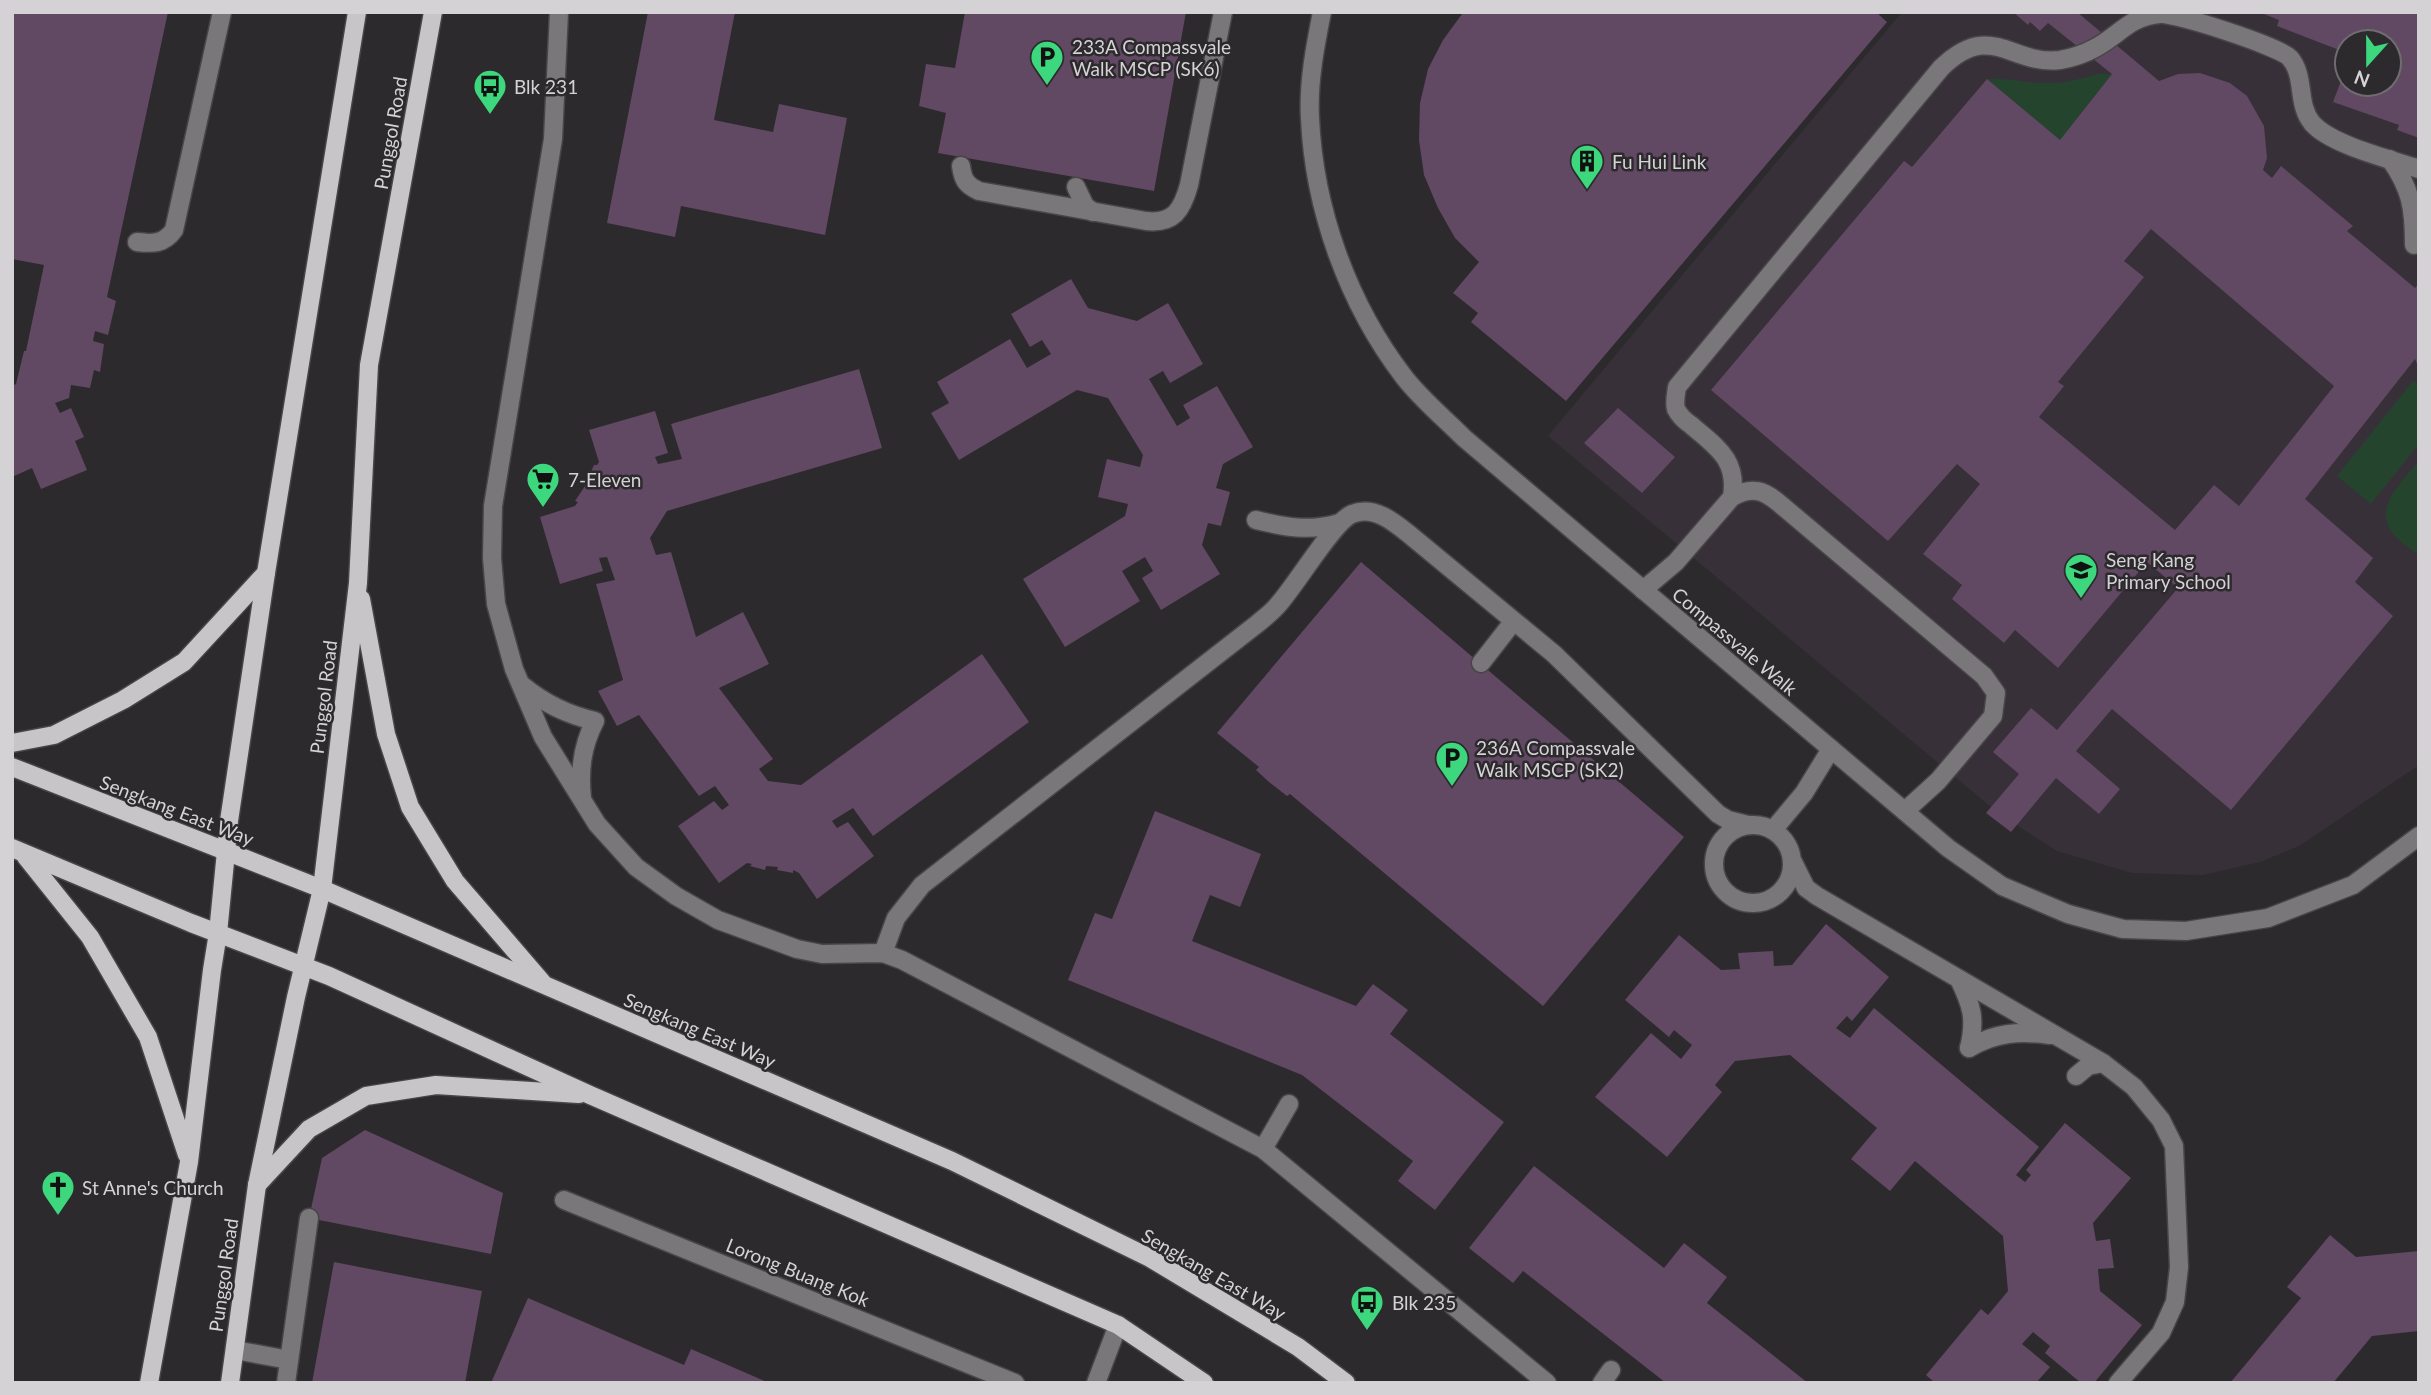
<svg xmlns="http://www.w3.org/2000/svg" width="2431" height="1395" font-family="Lato,sans-serif">
	<style>
		.built { fill: #373038; fill-rule: evenodd }
		.green { fill: #24442e }
		.building { fill: #614863; fill-rule: evenodd }
		.lines { fill: none; stroke-linecap: round; stroke-linejoin: round }
		.minor-casing { stroke: #484548; stroke-width: 21 }
		.major-casing { stroke: #484548; stroke-width: 21 }
		.minor { stroke: #797779; stroke-width: 18 }
		.major { stroke: #c8c5c8; stroke-width: 18 }
		.labels { text-anchor: middle; dominant-baseline: central; stroke-width: 5; stroke-linejoin: round; paint-order: stroke }
		.poi-label { font-size: 19px; fill: #d4d2d4; stroke: #2d2a2d; text-anchor: start }
		.street-label { font-size: 19px; fill: #d4d2d4; stroke: #2d2a2d }
	</style>
	<rect width="100%" height="100%" fill="#2d2a2d"/>
	<path class="built" d="M1902 12H2419V765L2299 846 2260 862 2203 875 2132 873 2057 851 1998 813 1548 436ZM2347 42H2389V84H2347Z"/>
	<g class="green">
		<path d="M2097 74H2112L2060 140 1987 79C2008 77 2027 84 2048 83 2065 83 2081 79 2097 74Z"/>
		<polygon points="2413,381 2419,385 2419,444 2371,504 2337,476"/>
		<path d="M2419 461V556C2411 549 2400 542 2393 534 2372 507 2403 481 2419 461Z"/>
	</g>
	<g class="building">
		<polygon points="12,12 168,12 107,297 116,301 108,335 95,331 93,341 104,344 100,372 94,370 90,388 71,385 69,398 55,403 60,413 71,408 84,437 75,441 87,470 41,489 32,468 12,477 12,386 16,384 24,351 26,351 44,265 12,259"/>
		<polygon points="648,12 735,12 714,120 773,132 779,104 847,118 825,235 681,206 675,237 607,223"/>
		<polygon points="965,12 1186,12 1154,191 938,153 946,113 919,106 926,64 955,68"/>
		<polygon points="1460,12 1876,12 1887,22 1566,401 1471,322 1478,313 1453,293 1479,262 1455,238 1438,208 1424,175 1419,140 1420,103 1428,69 1443,40 1462,14"/>
		<path d="M2013 12H2077L2159 81 2178 74 2200 73 2230 83 2247 96 2264 126 2267 158 2263 170 2272 178 2281 166 2353 226 2347 231 2415 288 2419 284V368L2415 359 2305 499 2373 558 2355 582 2393 616 2231 810 2112 709 2076 751 2120 789 2099 814 2056 778 2011 832 1986 813 2019 774 1993 752 2031 708 2057 730 2178 588 2147 562 2058 668 2015 630 2004 643 1952 599 1962 585 1923 554 1980 484 1957 464 1888 541 1711 390 1904 161 1912 167 1987 79 2060 140 2112 74 2048 23 2040 31 2030 22 2028 25ZM2151 229 2334 386 2239 506 2214 485 2175 530 2039 417 2064 386 2058 382 2144 277 2124 261Z"/>
		<polygon points="2259,12 2419,12 2419,138 2397,130 2399,125 2333,102 2347,65 2347,84 2389,84 2389,42 2347,42 2347,53 2277,26 2279,20"/>
		<polygon points="1071,279 1088,308 1137,321 1168,303 1203,364 1170,383 1163,371 1149,379 1177,426 1190,418 1183,405 1217,386 1253,447 1223,464 1216,488 1230,492 1221,526 1208,523 1202,545 1220,574 1161,610 1142,578 1153,571 1145,557 1122,571 1140,601 1065,647 1023,579 1125,516 1128,504 1098,497 1107,459 1140,467 1143,455 1108,398 1077,390 959,460 931,413 949,403 937,382 1010,339 1027,368 1051,354 1042,340 1030,347 1011,314"/>
		<polygon points="859,369 882,448 667,511 650,538 656,555 671,552 696,637 743,612 769,664 719,688 773,759 759,769 768,781 801,785 982,654 1029,722 873,836 853,808 832,821 837,828 848,822 874,856 817,899 799,873 793,870 793,873 777,870 778,867 766,866 765,870 750,866 752,864 747,863 719,883 678,826 714,801 722,810 729,805 715,786 699,796 639,715 617,726 598,691 623,680 596,584 615,580 607,557 599,558 603,571 560,584 540,517 575,506 578,502 575,501 591,477 589,476 594,465 597,465 599,462 589,430 655,411 668,453 655,457 658,464 682,459 671,424"/>
		<polygon points="1618,408 1675,457 1642,493 1584,443"/>
		<polygon points="1361,562 1684,837 1543,1006 1290,794 1287,796 1269,782 1256,770 1259,767 1217,733"/>
		<polygon points="1155,811 1261,854 1240,907 1210,895 1192,941 1356,1006 1373,984 1408,1010 1390,1034 1504,1122 1435,1210 1398,1181 1413,1161 1302,1075 1068,980 1095,913 1112,919"/>
		<polygon points="1826,924 1889,977 1852,1021 1847,1016 1836,1028 1850,1038 1874,1008 2039,1147 2016,1175 2025,1182 2031,1175 2026,1170 2065,1123 2131,1178 2093,1223 2096,1241 2110,1239 2114,1268 2098,1269 2100,1291 2142,1325 2094,1383 2081,1383 2045,1353 2050,1346 2033,1332 2022,1344 2050,1367 2036,1383 1935,1383 1926,1375 1981,1309 1988,1315 2008,1291 2003,1236 1915,1161 1890,1191 1851,1159 1877,1128 1790,1055 1735,1061 1715,1085 1722,1092 1667,1157 1595,1097 1651,1033 1681,1059 1692,1045 1674,1030 1669,1037 1625,1000 1679,935 1721,970 1740,969 1738,953 1773,951 1774,966 1792,965"/>
		<polygon points="365,1130 503,1193 491,1254 309,1218 322,1158"/>
		<polygon points="1534,1166 1664,1268 1684,1243 1727,1277 1707,1303 1808,1383 1666,1383 1523,1271 1513,1283 1469,1248"/>
		<polygon points="2330,1235 2356,1257 2419,1251 2419,1331 2372,1336 2333,1383 2230,1383 2301,1298 2287,1287"/>
		<polygon points="334,1262 482,1291 465,1383 312,1383"/>
		<polygon points="528,1298 684,1365 691,1349 769,1383 491,1383"/>
	</g>
	<g class="lines">
		<defs>
			<g id="minor">
				<polyline points="559,12 553,139 493,506 492,558 496,604 514,669 543,737 597,824 636,867 676,896 718,920 797,949 822,954 883,953 902,960 1263,1149 1547,1383"/>
				<path d="M1322 12C1315 47 1308 83 1310 118 1314 209 1348 304 1404 377 1421 399 1444 418 1464 438L1948 848 2002 886 2068 914 2123 929 2186 931 2268 918 2353 885 2419 836"/>
				<path d="M2390 159C2411 189 2414 208 2414 245"/>
				<path d="M961 166C963 180 966 185 979 191L1146 221C1174 224 1182 210 1189 185L1223 12"/>
				<polyline points="1076,187 1085,206 1093,212"/>
				<path d="M137 242C153 244 164 244 174 230L222 12"/>
				<path d="M1732 497C1738 459 1716 447 1691 425 1685 421 1679 415 1676 409 1674 402 1676 394 1677 387L1941 68C1991 19 2011 66 2060 60 2072 58 2084 54 2095 48 2120 35 2128 17 2160 14 2176 13 2281 47 2290 58 2306 77 2296 103 2312 123 2331 145 2390 159 2419 169"/>
				<path d="M1256 520C1285 527 1309 532 1339 523"/>
				<path d="M1643 590 1676 562 1732 497C1752 486 1764 490 1780 504L1984 676 1996 693 1993 716 1938 781 1905 811"/>
				<polyline points="1481,663 1513,622"/>
				<path d="M523 686C545 704 568 715 595 721 582 746 579 770 582 798"/>
				<circle cx="1753" cy="864" r="39"/>
				<polyline points="1773,830 1804,793 1831,749"/>
				<polyline points="1793,862 1806,888 1817,896 2103,1063 2134,1087 2161,1120 2174,1146 2179,1267 2175,1302 2161,1333 2118,1383"/>
				<path d="M883 953 896 918 922 885 1257 624C1264 618 1271 613 1277 606 1295 587 1333 522 1352 514 1374 505 1394 522 1410 535L1554 654 1718 814 1728 820 1748 825"/>
				<path d="M1959 979C1972 1006 1976 1019 1969 1048"/>
				<path d="M1969 1048C1996 1032 2020 1031 2050 1035"/>
				<polyline points="2076,1076 2088,1066 2103,1063"/>
				<polyline points="1263,1149 1289,1104"/>
				<polyline points="564,1200 1015,1383"/>
				<polyline points="235,1350 289,1360"/>
				<polyline points="286,1383 309,1218"/>
				<polyline points="1096,1383 1118,1325"/>
				<polyline points="1602,1383 1611,1370"/>
			</g>
			<g id="major">
				<polyline points="361,599 386,734 410,807 455,881 542,982"/>
				<polyline points="12,743 54,735 123,700 184,662 266,573"/>
				<polyline points="12,767 322,889 952,1161 1150,1258 1298,1347 1346,1383"/>
				<polyline points="12,848 191,923 329,976 590,1095 1118,1325 1204,1383"/>
				<polyline points="26,857 90,937 148,1037 187,1155"/>
				<polyline points="257,1185 309,1129 366,1096 436,1085 579,1094"/>
				<polyline points="149,1383 189,1162 212,970 218,933 229,821 266,573 357,12"/>
				<polyline points="230,1383 257,1185 296,997 322,889 358,583 369,365 433,12"/>
			</g>
		</defs>
		<use href="#minor" class="minor-casing"/>
		<use href="#major" class="major-casing"/>
		<use href="#minor" class="minor"/>
		<use href="#major" class="major"/>
	</g>
	<defs>
		<symbol id="parking-pin" viewBox="-11 -11 22 30"><path d="M0 17L-7.5 6A9.5 9.5 0 1 1 7.5 6Z" fill="#3dd77d" stroke="#2d2a2d"/><path d="M-3.5-5.5H1a3.5 3.5 0 0 1 0 7H-1V5.5H-3.5ZM-1-3.4V-.6H.8a1.4 1.4 0 0 0 0-2.8Z" fill="#111"/></symbol>
		<symbol id="bus-pin" viewBox="-11 -11 22 30"><path d="M0 17L-7.5 6A9.5 9.5 0 1 1 7.5 6Z" fill="#3dd77d" stroke="#2d2a2d"/><path d="M-5-6H5V4H4V6H2V4H-2V6H-4V4H-5ZM-3.5-4V0h7V-4ZM-3.5 1.2v1.5H-2V1.2ZM2 1.2v1.5H3.5V1.2Z" fill="#111"/></symbol>
		<symbol id="building-pin" viewBox="-11 -11 22 30"><path d="M0 17L-7.5 6A9.5 9.5 0 1 1 7.5 6Z" fill="#3dd77d" stroke="#2d2a2d"/><path d="M-4-6H4V6H1V3H-1V6H-4ZM-2.5-4.3h1.7v1.8h-1.7ZM.8-4.3h1.7v1.8H.8ZM-2.5-1h1.7V.8h-1.7ZM.8-1h1.7V.8H.8Z" fill="#111"/></symbol>
		<symbol id="supermarket-pin" viewBox="-11 -11 22 30"><path d="M0 17L-7.5 6A9.5 9.5 0 1 1 7.5 6Z" fill="#3dd77d" stroke="#2d2a2d"/><path d="M-6-5.5h2.5l.6 2H6L4.5 2H-2.5L-4.4-4H-6ZM-1.5 3.2a1.3 1.3 0 1 0 .1 0ZM3 3.2a1.3 1.3 0 1 0 .1 0Z" fill="#111"/></symbol>
		<symbol id="school-pin" viewBox="-11 -11 22 30"><path d="M0 17L-7.5 6A9.5 9.5 0 1 1 7.5 6Z" fill="#3dd77d" stroke="#2d2a2d"/><path d="M0-5L7-2L0 1L-7-2ZM-4 1L0 2.5L4 1V4Q0 6-4 4Z" fill="#111"/></symbol>
		<symbol id="church-pin" viewBox="-11 -11 22 30"><path d="M0 17L-7.5 6A9.5 9.5 0 1 1 7.5 6Z" fill="#3dd77d" stroke="#2d2a2d"/><path d="M-1.2-6h2.4v3.5h3.3v2.4h-3.3V6h-2.4V-.1h-3.3v-2.4h3.3Z" fill="#111"/></symbol>
	</defs>
	<g fill-rule="evenodd">
		<use href="#parking-pin" x="1028" y="38" width="38" height="52"/>
		<use href="#bus-pin" x="471" y="67" width="38" height="52"/>
		<use href="#building-pin" x="1568" y="142" width="38" height="52"/>
		<use href="#supermarket-pin" x="524" y="460" width="38" height="52"/>
		<use href="#school-pin" x="2062" y="551" width="38" height="52"/>
		<use href="#parking-pin" x="1433" y="739" width="38" height="52"/>
		<use href="#church-pin" x="39" y="1168" width="38" height="52"/>
		<use href="#bus-pin" x="1348" y="1283" width="38" height="52"/>
	</g>
	<g class="labels">
		<g class="poi-label">
			<text x="1072" y="46">233A Compassvale<tspan x="1072" dy="22">Walk MSCP (SK6)</tspan></text>
			<text x="514" y="86">Blk 231</text>
			<text x="1612" y="161">Fu Hui Link</text>
			<text x="568" y="479">7-Eleven</text>
			<text x="2106" y="559">Seng Kang<tspan x="2106" dy="22">Primary School</tspan></text>
			<text x="1476" y="747">236A Compassvale<tspan x="1476" dy="22">Walk MSCP (SK2)</tspan></text>
			<text x="82" y="1187">St Anne's Church</text>
			<text x="1392" y="1302">Blk 235</text>
		</g>
		<g class="street-label">
			<text transform="translate(390 133) rotate(-80)">Punggol Road</text>
			<text transform="translate(1735 641) rotate(40)">Compassvale Walk</text>
			<text transform="translate(323 697) rotate(-83)">Punggol Road</text>
			<text transform="translate(177 810) rotate(21)">Sengkang East Way</text>
			<text transform="translate(700 1030) rotate(23)">Sengkang East Way</text>
			<text transform="translate(798 1272) rotate(22)">Lorong Buang Kok</text>
			<text transform="translate(1214 1274) rotate(30)">Sengkang East Way</text>
			<text transform="translate(223 1275) rotate(-82)">Punggol Road</text>
		</g>
	</g>
	<rect width="2431" height="1395" fill="none" stroke="#d4d2d4" stroke-width="28"/>
	<g transform="translate(2368 63) rotate(201)"><circle r="33" fill="#2d2a2d" stroke="#706d70" stroke-width="2"/>
	<path d="M0-5L12 26L0 18L-12 26Z" fill="#3dd77d"/>
	<text y="-10" font-size="19" font-weight="bold" text-anchor="middle" fill="#d4d2d4">N</text>
	</g>
</svg>
